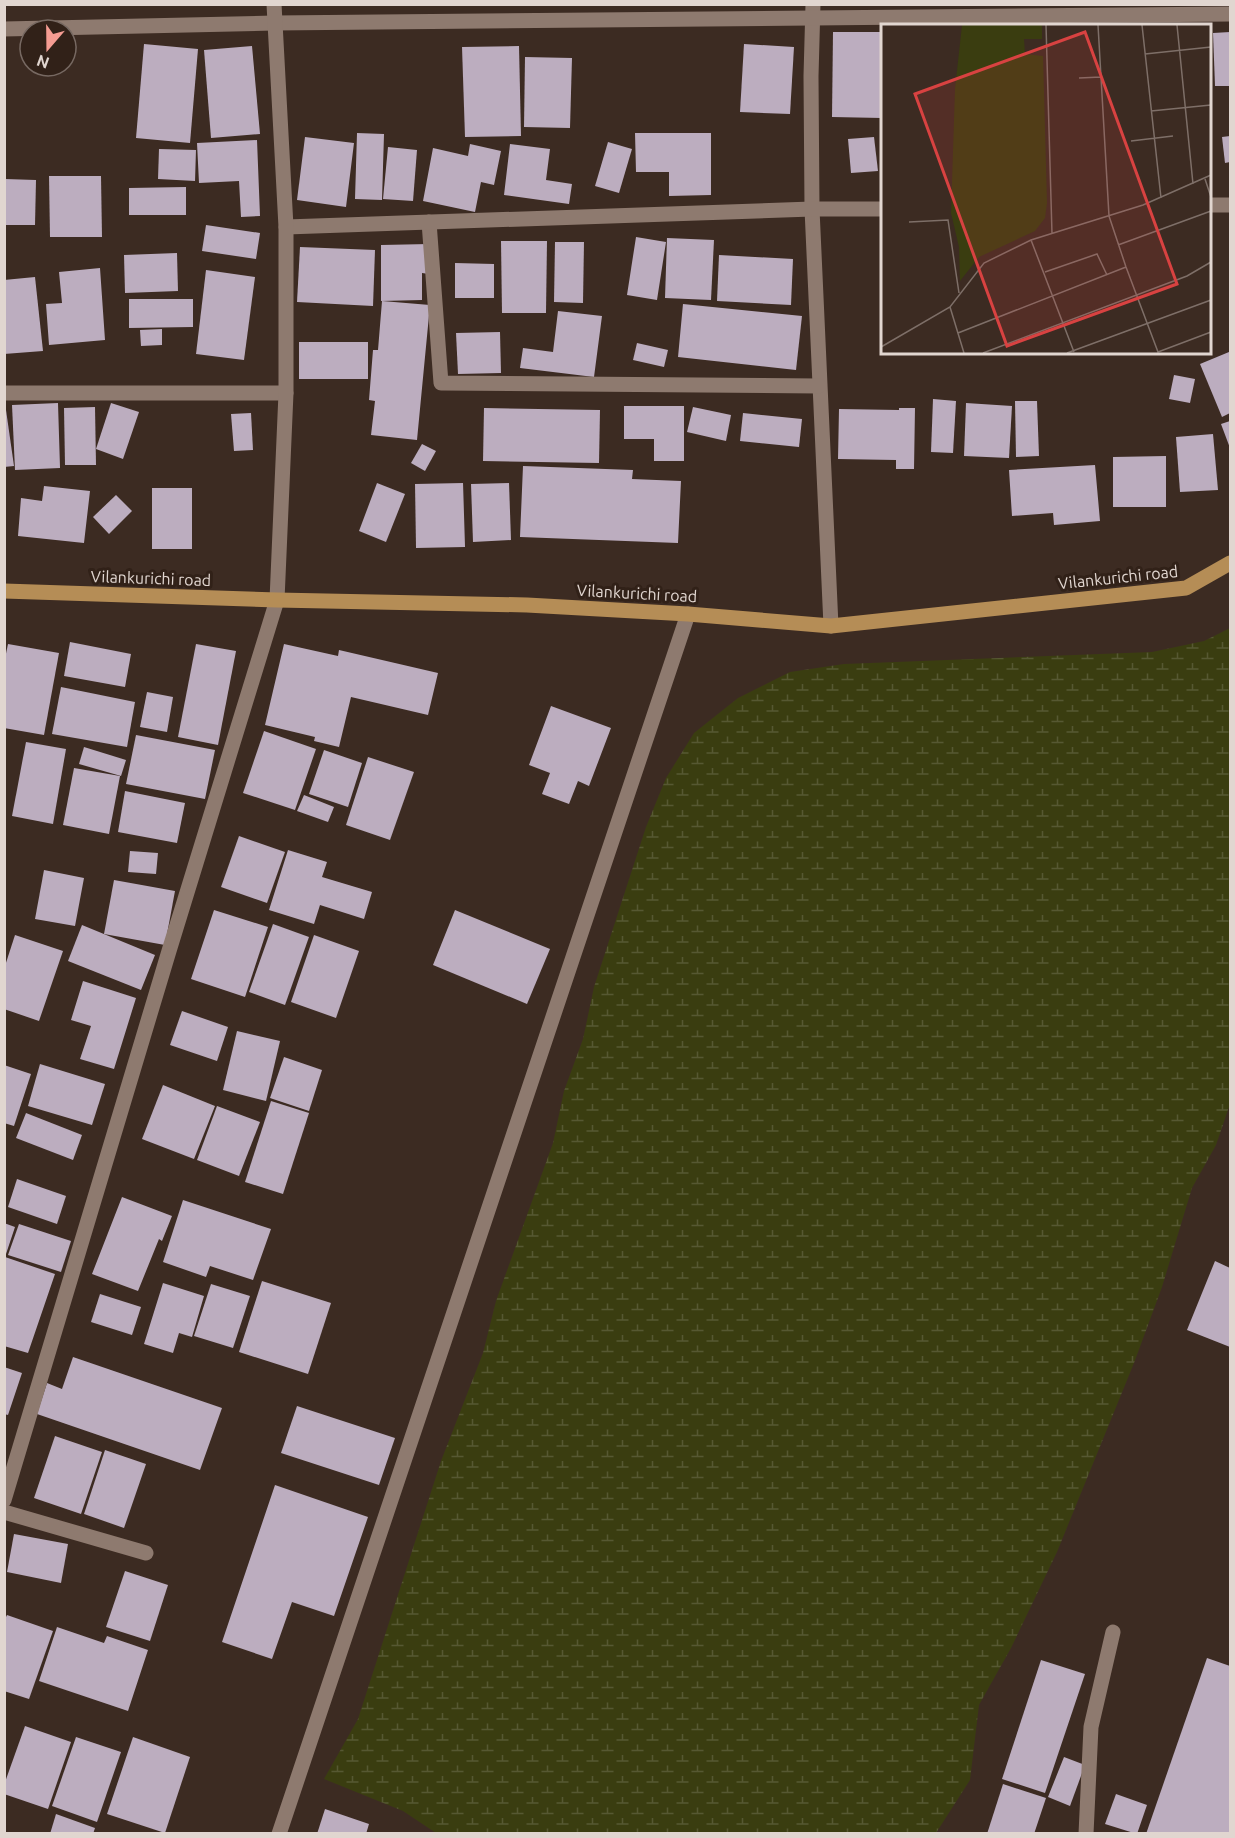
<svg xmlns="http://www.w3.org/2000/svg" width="1235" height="1838" font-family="Ubuntu,sans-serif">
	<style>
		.wetland { fill: url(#wetland-marsh) }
		.building { fill: #bcadbf }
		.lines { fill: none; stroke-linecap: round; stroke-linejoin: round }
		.minor { stroke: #8e7a6f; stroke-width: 15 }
		.major { stroke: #b58d56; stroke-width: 15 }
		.labels { text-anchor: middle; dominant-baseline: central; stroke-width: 6; stroke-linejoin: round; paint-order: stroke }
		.street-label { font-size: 16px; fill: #e1d6d0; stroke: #312118 }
		.inset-road { fill: none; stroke: #7e6f68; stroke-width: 1.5 }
		.view { fill: #d84241; fill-opacity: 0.15; stroke: #d84241; stroke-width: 3 }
		.inset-edge { fill: none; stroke: #e1d6d0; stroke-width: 3 }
	</style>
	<defs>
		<pattern id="wetland-marsh" width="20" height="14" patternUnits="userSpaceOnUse" patternTransform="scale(1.5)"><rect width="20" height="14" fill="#3a3d10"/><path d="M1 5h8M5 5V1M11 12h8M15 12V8" fill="none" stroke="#565832"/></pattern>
	</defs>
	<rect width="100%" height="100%" fill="#3c2b22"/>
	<polygon class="wetland" points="1230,628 1230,1104 1216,1145 1192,1188 1162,1287 1134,1363 1057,1552 1011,1648 979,1705 970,1780 936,1833 436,1833 403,1811 324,1779 358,1719 441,1461 483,1353 496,1301 553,1143 564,1091 583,1039 594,987 646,827 666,778 694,733 738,698 790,672 844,664 1152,652 1204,641"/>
	<g class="building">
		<polygon points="833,32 882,32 882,118 832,117"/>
		<polygon points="1230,32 1230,86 1215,86 1213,33"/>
		<polygon points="144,44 198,49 190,143 136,138"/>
		<polygon points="744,44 794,47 790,114 740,112"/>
		<polygon points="252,46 260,134 211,138 204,50"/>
		<polygon points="519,46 521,136 465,137 462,47"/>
		<polygon points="525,57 572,58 570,128 524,127"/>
		<polygon points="357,133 384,134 382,200 355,199"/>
		<polygon points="635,133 711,133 711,195 669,196 669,172 636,172"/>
		<polygon points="1230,136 1230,162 1225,163 1222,137"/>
		<polygon points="305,137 354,143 346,207 297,200"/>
		<polygon points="874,137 878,171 851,173 848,139"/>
		<polygon points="257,140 260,216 241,217 239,181 199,183 197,143"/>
		<polygon points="608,142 632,149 619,193 595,186"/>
		<polygon points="470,144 501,151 494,185 481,182 475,212 423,201 433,148 468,156"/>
		<polygon points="510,144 550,149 546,180 572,184 569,204 504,195"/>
		<polygon points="388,147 417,150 413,201 383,199"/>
		<polygon points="159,149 196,150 195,181 158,179"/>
		<polygon points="49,176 101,176 102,237 50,237"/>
		<polygon points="5,179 36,180 35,225 4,225"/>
		<polygon points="186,187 186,215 129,215 129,188"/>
		<polygon points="206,225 260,233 256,259 202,251"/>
		<polygon points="636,237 666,242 657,300 627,295"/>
		<polygon points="667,238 714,240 711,300 665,298"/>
		<polygon points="501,241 547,241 546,313 502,313"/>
		<polygon points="555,242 584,242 583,303 554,302"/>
		<polygon points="429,244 429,274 422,273 422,300 381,301 381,245"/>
		<polygon points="300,247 375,250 373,306 297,302"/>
		<polygon points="177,253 178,291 125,293 124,255"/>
		<polygon points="719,255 793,259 791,305 717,301"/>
		<polygon points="455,263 494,264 494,298 455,298"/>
		<polygon points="100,268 105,340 49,345 46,304 62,303 59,272"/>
		<polygon points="206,270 255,277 244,360 196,354"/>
		<polygon points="35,277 43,351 4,354 4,280"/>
		<polygon points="129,299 193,299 193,327 129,328"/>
		<polygon points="382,301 430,305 417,440 371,435 375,401 369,400 373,350 378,350"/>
		<polygon points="683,304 802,316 796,370 678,357"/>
		<polygon points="558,311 602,316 594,377 520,368 523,348 553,352"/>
		<polygon points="162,329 162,345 141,346 140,330"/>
		<polygon points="500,332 501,373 458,374 456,333"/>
		<rect x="299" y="342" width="69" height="37"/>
		<polygon points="637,343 668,350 664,367 633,360"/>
		<polygon points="1229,352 1230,413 1222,417 1200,364"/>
		<polygon points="1174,375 1195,379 1190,403 1169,399"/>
		<polygon points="933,399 956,401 953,453 931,452"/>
		<polygon points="1015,401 1037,401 1039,456 1016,457"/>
		<polygon points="58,403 60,468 15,470 12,405"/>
		<polygon points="111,403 139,412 123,459 96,449"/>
		<polygon points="966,403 1012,406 1009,458 964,456"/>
		<polygon points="624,406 684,406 684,461 654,461 654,439 624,439"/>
		<polygon points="95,407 96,465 65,465 64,408"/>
		<polygon points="693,407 731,415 726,441 687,432"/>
		<polygon points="484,408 600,410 599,463 483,461"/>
		<polygon points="899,408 915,408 914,469 896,469 896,460 838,459 839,409 899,410"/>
		<polygon points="4,410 6,410 14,466 4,467"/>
		<polygon points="251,413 253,450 234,451 231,414"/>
		<polygon points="743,413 802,419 799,447 740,441"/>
		<polygon points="1230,421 1230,448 1221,424"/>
		<polygon points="1213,434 1218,490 1180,492 1176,437"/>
		<polygon points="422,444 436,451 425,471 411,463"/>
		<polygon points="1166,456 1166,507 1113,507 1113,457"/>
		<polygon points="1095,465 1100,521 1054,525 1053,513 1012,516 1009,470"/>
		<polygon points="523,466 633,470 632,479 681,481 678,543 520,537"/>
		<polygon points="377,483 405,494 386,542 359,531"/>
		<polygon points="463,483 465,547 416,548 415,484"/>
		<polygon points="509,483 511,540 473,542 471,484"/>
		<polygon points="44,486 90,491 84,543 18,536 21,498 42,501"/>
		<rect x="152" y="488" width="40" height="61"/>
		<polygon points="116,495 132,511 109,534 93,517"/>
		<polygon points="70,642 131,654 125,687 64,676"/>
		<polygon points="8,644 59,653 44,735 4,728 4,663"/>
		<polygon points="196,644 236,651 218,745 178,737"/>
		<polygon points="284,644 338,656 339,650 438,673 428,715 351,697 339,747 314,741 315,737 265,725"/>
		<polygon points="61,687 135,702 127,747 52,734"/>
		<polygon points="147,692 173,697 167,732 140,727"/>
		<polygon points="551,706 611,728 589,786 578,781 569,804 542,794 550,773 529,765"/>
		<polygon points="264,731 316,749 295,810 243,793"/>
		<polygon points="136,735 215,750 205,799 126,784"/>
		<polygon points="26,742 66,749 53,824 12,816"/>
		<polygon points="84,747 126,760 121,776 79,764"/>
		<polygon points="324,750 362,763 348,807 309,794"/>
		<polygon points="368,757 414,772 390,840 346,825"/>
		<polygon points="74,768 120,776 109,834 63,825"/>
		<polygon points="125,791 185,803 177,843 118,832"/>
		<polygon points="304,795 334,807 328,822 297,811"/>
		<polygon points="239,836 285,852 267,903 221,887"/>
		<polygon points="288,850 327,862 322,877 372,892 364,919 320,905 314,924 269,910"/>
		<polygon points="130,851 158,853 156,874 128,872"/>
		<polygon points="44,870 84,878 75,926 35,919"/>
		<polygon points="114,880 175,891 165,945 104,934"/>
		<polygon points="214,910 268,927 245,997 191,979"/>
		<polygon points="455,910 550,949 527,1004 433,965"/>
		<polygon points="273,924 309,937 285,1005 249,992"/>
		<polygon points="82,925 155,955 141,990 68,961"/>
		<polygon points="15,935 63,951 39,1021 4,1009 4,969"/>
		<polygon points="314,935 359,951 336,1018 291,1002"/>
		<polygon points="83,981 136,998 114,1069 80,1059 91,1026 71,1020"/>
		<polygon points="182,1011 228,1027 217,1061 170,1045"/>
		<polygon points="237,1031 280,1041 266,1101 223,1090"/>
		<polygon points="284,1057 322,1070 309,1111 270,1098"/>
		<polygon points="40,1064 105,1084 92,1125 28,1106"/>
		<polygon points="4,1065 31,1074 14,1126 4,1123"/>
		<polygon points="163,1085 215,1106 194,1159 142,1139"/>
		<polygon points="271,1101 309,1113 283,1194 245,1182"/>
		<polygon points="217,1106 260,1122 239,1176 197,1160"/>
		<polygon points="26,1113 82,1135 73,1160 16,1138"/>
		<polygon points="17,1179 66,1196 57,1224 8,1207"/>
		<polygon points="122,1197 172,1216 162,1241 159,1239 138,1291 92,1274"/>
		<polygon points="183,1200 271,1229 253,1280 210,1266 206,1277 163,1262"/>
		<polygon points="4,1223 15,1227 5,1257 55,1274 28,1353 4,1346"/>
		<polygon points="19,1224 71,1241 61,1272 8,1255"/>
		<polygon points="1215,1261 1230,1268 1230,1347 1187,1330"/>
		<polygon points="262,1281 331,1303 308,1374 239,1352"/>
		<polygon points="163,1283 204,1296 192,1337 179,1333 173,1353 144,1344"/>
		<polygon points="211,1284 250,1296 233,1348 194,1336"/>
		<polygon points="100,1294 141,1307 132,1335 91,1322"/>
		<polygon points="73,1357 222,1408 200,1470 37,1414 47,1383 62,1389"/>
		<polygon points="4,1367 22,1373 8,1415 4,1414"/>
		<polygon points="297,1406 395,1438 379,1485 281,1453"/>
		<polygon points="55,1436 102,1452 81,1514 34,1498"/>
		<polygon points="105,1450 146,1464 124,1528 84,1514"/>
		<polygon points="275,1485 368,1517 334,1616 292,1602 272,1659 222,1642"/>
		<polygon points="14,1534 68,1544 61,1583 7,1572"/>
		<polygon points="125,1571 168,1585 150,1641 106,1627"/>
		<polygon points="7,1615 53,1631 29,1699 4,1691 4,1621"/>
		<polygon points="57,1627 104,1643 107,1636 148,1650 128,1711 39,1681"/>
		<polygon points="1207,1658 1230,1666 1230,1834 1146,1834"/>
		<polygon points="1041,1660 1085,1674 1045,1793 1002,1779"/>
		<polygon points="25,1726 71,1742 48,1809 4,1794 4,1785"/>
		<polygon points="76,1737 121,1752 97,1822 52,1806"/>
		<polygon points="133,1737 190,1757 165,1833 107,1814"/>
		<polygon points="1064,1757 1085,1765 1070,1806 1048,1797"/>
		<polygon points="1003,1784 1046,1798 1034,1834 987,1834"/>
		<polygon points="1116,1794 1147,1805 1137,1834 1105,1824"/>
		<polygon points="325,1809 369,1824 366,1834 317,1834"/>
		<polygon points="56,1814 95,1828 93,1834 50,1834"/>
	</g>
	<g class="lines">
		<g class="minor">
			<polyline points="813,4 811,76 812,209 831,626"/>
			<polyline points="4,29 274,23 1230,14"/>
			<polyline points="1210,205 1230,205"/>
			<polyline points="429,222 441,383 819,386"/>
			<polyline points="286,227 812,209 882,209"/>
			<polyline points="4,393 286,393"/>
			<polyline points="4,1500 169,951 277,600 286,393 286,227 274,4"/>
			<polyline points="4,1512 146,1553"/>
			<polyline points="279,1834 688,614"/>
			<polyline points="1086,1834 1091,1727 1113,1632"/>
		</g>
		<polyline class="major" points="4,591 277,600 527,605 688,614 831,626 1186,588 1230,563"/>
	</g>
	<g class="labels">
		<g class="street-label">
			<text transform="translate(1118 577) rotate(-6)">Vilankurichi road</text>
			<text transform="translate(151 578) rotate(2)">Vilankurichi road</text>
			<text transform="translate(637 593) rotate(3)">Vilankurichi road</text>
		</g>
	</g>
	<g transform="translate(881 24)">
		<rect width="330" height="330" fill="#3c2b22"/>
		<path d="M81 1H161V15H143L144 30 162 32 166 179 164 194 154 207 98 233 79 257 78 223 70 189 74 65Z" fill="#3a3d10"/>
		<path class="inset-road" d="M165 1 171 210M217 1 228 192 245 243 277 328 330 308M261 1 280 174M296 1 312 160M264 30 330 23M198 54 220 53M270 87 330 81M250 117 292 112M324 155 330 173M28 198 67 196 78 269M150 216 193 328M237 221 330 187M164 248 216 230 226 251M69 283 83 329M77 309 245 243M0 323 69 283 103 239 150 216 262 181 330 151M102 329 306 252 330 238M186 329 330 276"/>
		<path class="view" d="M204 8 296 260 126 322 34 70Z"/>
		<rect width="330" height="330" class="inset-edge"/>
	</g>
	<rect width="1235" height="1838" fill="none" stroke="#e1d6d0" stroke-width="12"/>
	<g transform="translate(48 48) rotate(200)"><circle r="28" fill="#312118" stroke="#776962" stroke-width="1.5"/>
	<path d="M0-4.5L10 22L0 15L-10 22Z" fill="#f59c92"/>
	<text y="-9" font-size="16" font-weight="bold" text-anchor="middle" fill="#e1d6d0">N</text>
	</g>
</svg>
